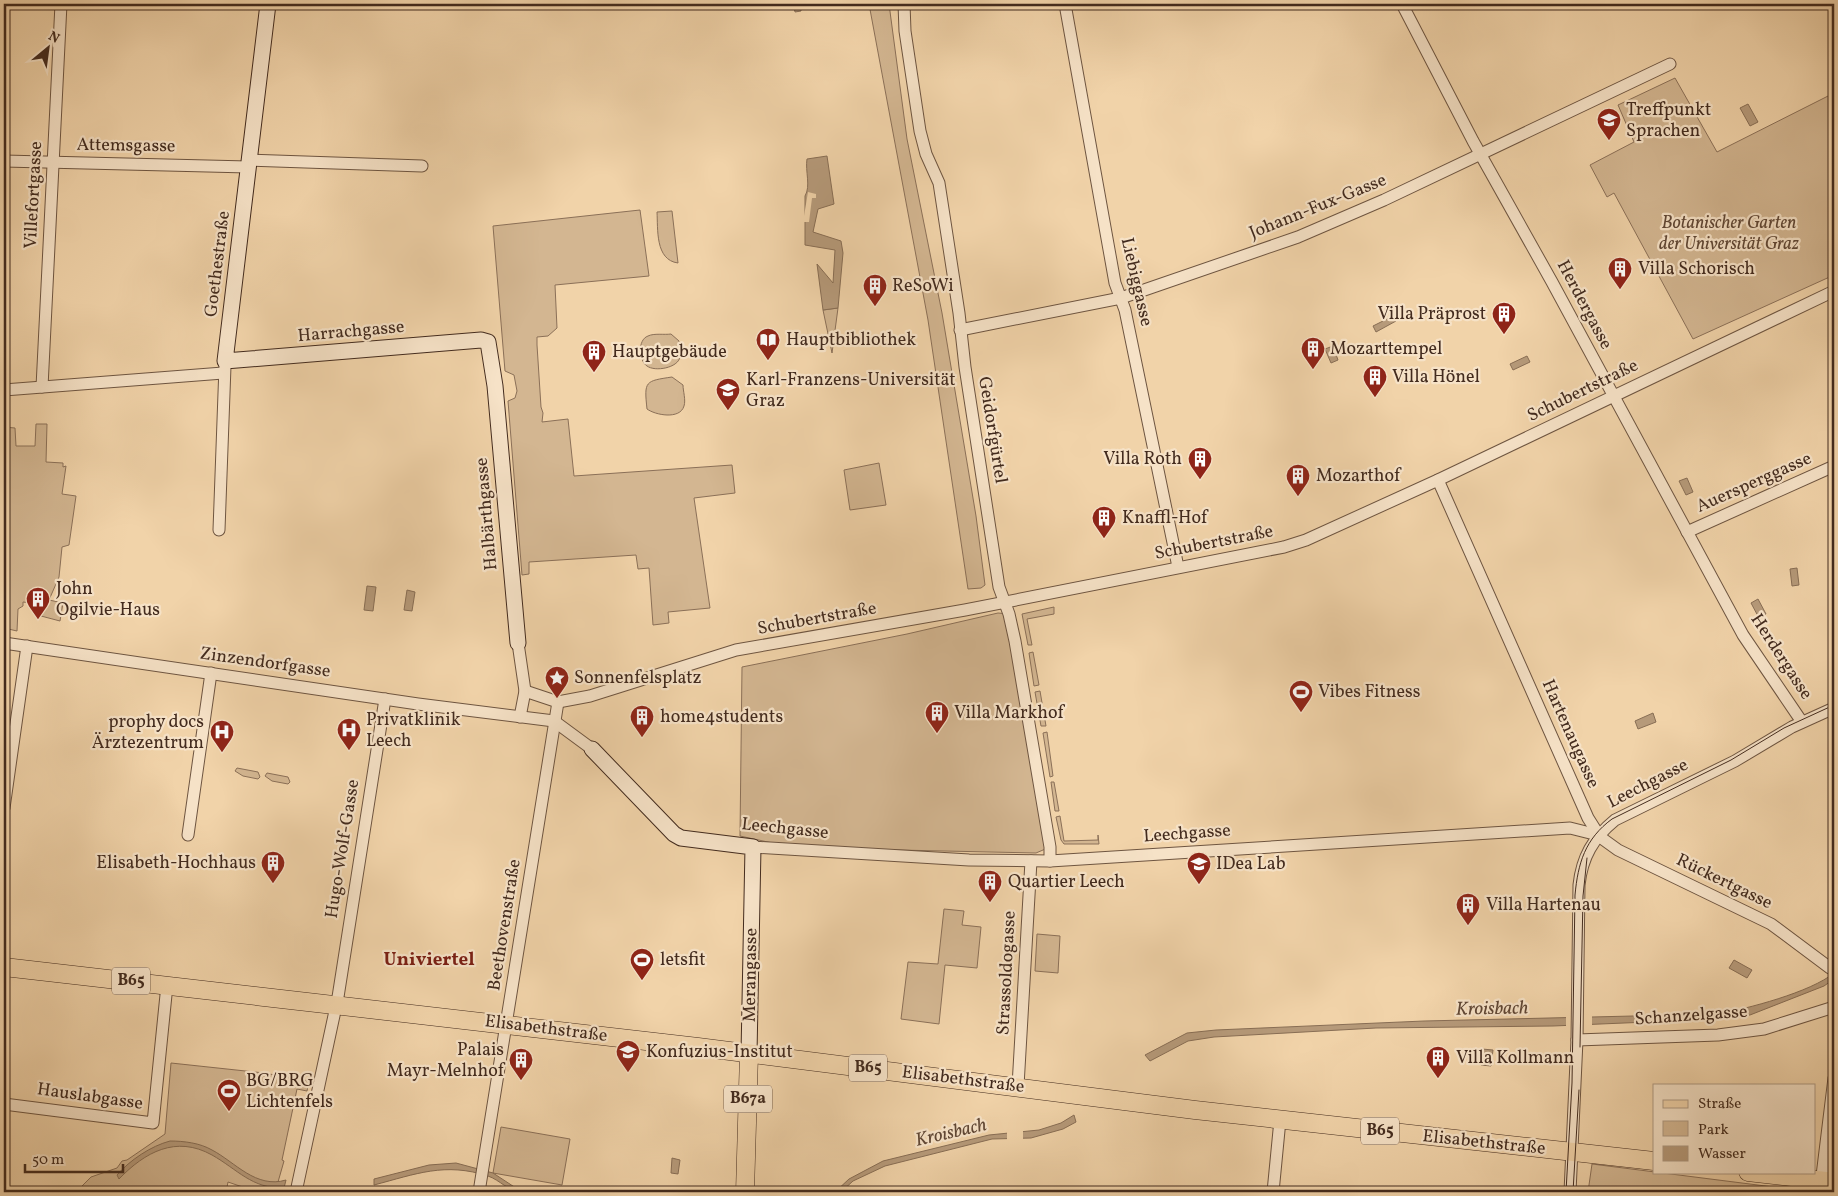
<svg xmlns="http://www.w3.org/2000/svg" width="1838" height="1196" font-family="Vollkorn,serif">
	<style>
		.green { fill: #d3b691; stroke: #8b7058 }
		.water { fill: #b69a7a; stroke: #886e55 }
		.pier { fill: #f1d3a9 }
		.lines { fill: none; stroke-linecap: round; stroke-linejoin: round }
		.street-casing { stroke: #6e5541; stroke-width: 13 }
		.secondary-casing { stroke: #432b1e; stroke-width: 17 }
		.primary-casing { stroke: #432b1e; stroke-width: 19 }
		.street { stroke: #f6e2c7; stroke-width: 11 }
		.secondary { stroke: #f6e2c7; stroke-width: 15 }
		.primary { stroke: #f1d3a9; stroke-width: 18 }
		.tram { stroke: #432b1e; stroke-width: 1 }
		.labels { text-anchor: middle; dominant-baseline: central; stroke-width: 4.5; stroke-linejoin: round; paint-order: stroke }
		.shield { fill: #f6e2c7; stroke: #796251; stroke-width: 1 }
		.shield-label { font-size: 16px; font-weight: bold; fill: #432b1e }
		.poi-label { font-size: 18px; fill: #432b1e; stroke: #f6e2c7; text-anchor: start }
		.street-label { font-size: 18px; fill: #432b1e; stroke: #f6e2c7 }
		.park-label { font-size: 18px; font-style: italic; fill: #604735; stroke: #f6e2c7 }
		.neighbourhood-label { font-size: 19px; font-weight: bold; fill: #7a1f14; stroke: #f6e2c7 }
		.water-label { font-size: 19px; font-style: italic; fill: #604735; stroke: #f6e2c7 }
	</style>
	<rect width="100%" height="100%" fill="#f1d3a9"/>
	<filter id="stains"><feTurbulence type="fractalNoise" baseFrequency=".004" numOctaves="4"/><feColorMatrix values="0 0 0 0 .2 0 0 0 0 .09 0 0 0 0 .02 0 0 0 .5 -.17"/></filter>
	<radialGradient id="worn" r=".72"><stop offset=".6" stop-color="#630" stop-opacity="0"/><stop offset="1" stop-color="#630" stop-opacity=".3"/></radialGradient>
	<g class="green">
		<polygon points="869,4 889,4 907,139 942,313 976,516 985,585 981,588 968,589 928,320"/>
		<polygon points="1675,78 1717,152 1834,93 1834,275 1693,339 1614,193 1607,197 1590,165 1634,142 1618,105"/>
		<polygon points="640,210 649,276 555,285 557,328 548,336 537,337 537,345 541,407 543,413 542,422 568,419 574,476 732,465 735,493 694,498 710,608 668,612 669,623 653,625 649,568 638,569 636,555 529,562 529,574 522,575 508,401 515,398 517,391 514,375 505,371 493,226"/>
		<path d="M672 211 678 263C655 260 658 229 657 212Z"/>
		<polygon points="838,308 832,353 823,310"/>
		<path d="M671 334 679 341C679 345 681 352 680 357 678 368 655 372 647 366 639 361 637 340 648 336 654 333 664 335 671 334Z"/>
		<path d="M672 377 683 385C683 391 686 400 684 406 680 420 655 415 647 409 644 381 645 381 672 377Z"/>
		<polygon points="36,424 47,424 46,462 63,463 63,467 66,466 62,494 76,496 69,545 62,547 59,577 49,600 63,603 60,621 41,616 39,604 23,602 23,606 18,609 17,631 4,628 4,427 15,428 16,446 35,446"/>
		<polygon points="879,463 886,505 850,510 844,470"/>
		<polygon points="1054,607 1054,614 1027,619 1032,645 1028,645 1022,614"/>
		<polygon points="998,613 1009,614 1050,847 1036,853 852,849 777,844 740,836 742,667 907,634"/>
		<polygon points="1033,652 1039,685 1034,686 1029,653"/>
		<polygon points="1040,691 1046,726 1041,726 1035,692"/>
		<polygon points="1047,732 1053,776 1050,777 1043,733"/>
		<polygon points="237,768 258,772 260,777 258,779 243,776 235,771"/>
		<polygon points="267,773 288,777 290,782 288,784 272,781 265,776"/>
		<polygon points="1051,782 1054,782 1059,811 1055,811"/>
		<polygon points="1060,816 1064,841 1098,840 1098,835 1099,844 1064,844 1061,840 1056,817"/>
		<polygon points="944,909 964,911 962,925 981,927 977,968 945,965 939,1024 901,1019 908,962 938,964"/>
		<polygon points="1037,934 1060,936 1058,973 1035,971"/>
		<polygon points="171,1063 264,1073 309,1081 307,1091 297,1089 282,1160 284,1161 278,1182 279,1192 257,1192 228,1182 226,1192 76,1192 91,1177 117,1168 122,1161 127,1160 165,1134"/>
		<polygon points="501,1127 570,1139 562,1185 493,1173"/>
		<polygon points="1592,1164 1805,1191 1805,1192 1588,1192"/>
	</g>
	<g class="water">
		<polygon points="825,4 852,4 826,9 825,6 801,9 801,11 795,12 794,7 800,6 801,8"/>
		<polygon points="1748,104 1758,122 1750,126 1740,108"/>
		<path d="M827 156 834 204 818 209 813 232 841 241 843 253 838 308 823 310 817 264 833 283 835 250 805 245V196C811 186 805 171 807 159Z"/>
		<polygon points="1393,316 1396,321 1376,332 1373,326"/>
		<polygon points="1333,346 1338,360 1331,363 1325,349"/>
		<polygon points="1527,356 1530,362 1513,370 1510,364"/>
		<polygon points="1687,478 1693,492 1686,495 1679,481"/>
		<polygon points="1797,568 1799,585 1792,586 1790,569"/>
		<polygon points="367,586 376,587 373,611 364,610"/>
		<polygon points="407,590 415,592 412,611 404,610"/>
		<polygon points="1758,599 1766,614 1759,618 1751,603"/>
		<polygon points="1653,713 1656,722 1638,729 1635,721"/>
		<polygon points="1734,960 1752,970 1747,978 1729,968"/>
		<path d="M1834 973V979L1824 986 1750 1015 1719 1019 1553 1026 1376 1028 1214 1037 1188 1041 1150 1061 1145 1055 1187 1033 1216 1030 1424 1021 1717 1014C1747 1009 1811 992 1834 973Z"/>
		<polygon points="1482,1049 1493,1050 1491,1066 1481,1065"/>
		<polygon points="1074,1115 1076,1122 1063,1129 1031,1138 992,1139 885,1166 853,1181 841,1192 835,1192 849,1179 883,1161 989,1135 1039,1130 1061,1123"/>
		<path d="M170 1141C184 1141 200 1143 212 1150 235 1162 256 1189 286 1180L284 1188C252 1189 237 1169 212 1155 176 1135 145 1152 119 1179L117 1175C130 1160 151 1146 170 1141Z"/>
		<polygon points="672,1158 680,1160 678,1174 671,1173"/>
		<path d="M456 1163 493 1173 522 1192C509 1192 500 1180 488 1176 445 1162 416 1174 374 1185V1179L429 1165Z"/>
	</g>
	<g class="pier">
		<polygon points="808,192 816,194 816,198 812,198 809,222 803,222"/>
		<polygon points="1592,1014 1592,1026 1566,1026 1566,1016"/>
		<polygon points="1007,1129 1023,1130 1023,1140 1007,1141"/>
	</g>
	<g class="lines">
		<defs>
			<g id="street">
				<polyline points="904,4 905,31 920,131 926,154 939,183 959,313 965,367 999,587 1009,614 1015,641 1050,847 1050,861"/>
				<polyline points="1065,4 1115,283 1125,310 1178,567"/>
				<polyline points="1402,4 1473,141 1552,282 1743,635 1802,722"/>
				<polyline points="248,160 422,166"/>
				<polyline points="4,161 248,167"/>
				<polyline points="960,330 1121,298 1298,237 1384,200 1670,64"/>
				<polyline points="42,387 61,4"/>
				<polyline points="4,390 223,373"/>
				<polyline points="1438,480 1588,818 1600,837 1618,850 1771,924 1830,968"/>
				<polyline points="219,530 225,366"/>
				<polyline points="1687,532 1834,466"/>
				<polyline points="4,643 418,704 554,721 592,749"/>
				<polyline points="518,643 525,691 520,717"/>
				<polyline points="525,691 558,702 590,696 736,650 965,610 1284,547 1306,540 1438,480 1834,291"/>
				<polyline points="4,808 27,646"/>
				<polyline points="188,835 211,673"/>
				<polyline points="753,847 969,860 1050,861 1570,828 1598,835"/>
				<polyline points="1577,1040 1718,1035 1764,1029 1834,1007"/>
				<polyline points="1018,1086 1031,861"/>
				<polyline points="4,1104 153,1123 167,985"/>
				<polyline points="296,1192 338,997 385,699"/>
				<polyline points="479,1192 558,702"/>
				<polyline points="1273,1192 1280,1120"/>
				<path d="M1570 1192 1577 1040 1579 885C1582 857 1593 838 1615 820L1735 761 1792 727 1834 708"/>
				<polyline points="1820,1192 1834,1078"/>
			</g>
			<g id="secondary">
				<polyline points="268,4 225,361 481,340 488,342 495,386 518,643"/>
				<polyline points="592,749 674,834 681,838 753,847 749,1054"/>
			</g>
			<g id="primary">
				<polyline points="4,967 698,1047 1195,1110 1654,1161"/>
				<polyline points="1748,1172 1834,1182"/>
				<polyline points="745,1192 749,1054"/>
			</g>
		</defs>
		<use href="#street" class="street-casing"/>
		<use href="#secondary" class="secondary-casing"/>
		<use href="#primary" class="primary-casing"/>
		<use href="#street" class="street"/>
		<use href="#secondary" class="secondary"/>
		<use href="#primary" class="primary"/>
		<g class="tram">
			<polyline points="1580,1047 1583,896 1587,858"/>
			<path d="M1566 1192 1572 1083 1575 895C1578 863 1585 839 1612 819L1731 760 1784 728 1834 705"/>
			<polyline points="1573,1192 1579,1090"/>
		</g>
	</g>
	<defs>
		<symbol id="university-pin" viewBox="-11 -11 22 30"><path d="M0 17L-7.5 6A9.5 9.5 0 1 1 7.5 6Z" fill="#8f2418" stroke="#f6e2c7"/><path d="M0-5L7-2L0 1L-7-2ZM-4 1L0 2.5L4 1V4Q0 6-4 4Z" fill="#fff"/></symbol>
		<symbol id="building-pin" viewBox="-11 -11 22 30"><path d="M0 17L-7.5 6A9.5 9.5 0 1 1 7.5 6Z" fill="#8f2418" stroke="#f6e2c7"/><path d="M-4-6H4V6H1V3H-1V6H-4ZM-2.5-4.3h1.7v1.8h-1.7ZM.8-4.3h1.7v1.8H.8ZM-2.5-1h1.7V.8h-1.7ZM.8-1h1.7V.8H.8Z" fill="#fff"/></symbol>
		<symbol id="library-pin" viewBox="-11 -11 22 30"><path d="M0 17L-7.5 6A9.5 9.5 0 1 1 7.5 6Z" fill="#8f2418" stroke="#f6e2c7"/><path d="M-6-4Q-3-5.5-.7-3.5V5Q-3 3-6 4ZM6-4Q3-5.5 .7-3.5V5Q3 3 6 4Z" fill="#fff"/></symbol>
		<symbol id="sight-pin" viewBox="-11 -11 22 30"><path d="M0 17L-7.5 6A9.5 9.5 0 1 1 7.5 6Z" fill="#8f2418" stroke="#f6e2c7"/><path d="M0-6L1.8-2.2L6-1.7L2.9 1.2L3.7 5.4L0 3.3L-3.7 5.4L-2.9 1.2L-6-1.7L-1.8-2.2Z" fill="#fff"/></symbol>
		<symbol id="stadium-pin" viewBox="-11 -11 22 30"><path d="M0 17L-7.5 6A9.5 9.5 0 1 1 7.5 6Z" fill="#8f2418" stroke="#f6e2c7"/><path d="M0-5a6.5 5 0 1 0 0 10a6.5 5 0 1 0 0-10ZM-3.5-1.8h7v3.6h-7Z" fill="#fff"/></symbol>
		<symbol id="hospital-pin" viewBox="-11 -11 22 30"><path d="M0 17L-7.5 6A9.5 9.5 0 1 1 7.5 6Z" fill="#8f2418" stroke="#f6e2c7"/><path d="M-5-5h3v3.5h4V-5h3V5h-3V1.5h-4V5h-3Z" fill="#fff"/></symbol>
	</defs>
	<g fill-rule="evenodd">
		<use href="#university-pin" x="1595" y="106" width="28" height="38"/>
		<use href="#building-pin" x="1606" y="255" width="28" height="38"/>
		<use href="#building-pin" x="861" y="272" width="28" height="38"/>
		<use href="#building-pin" x="1490" y="300" width="28" height="38"/>
		<use href="#library-pin" x="754" y="326" width="28" height="38"/>
		<use href="#building-pin" x="1299" y="335" width="28" height="38"/>
		<use href="#building-pin" x="580" y="338" width="28" height="38"/>
		<use href="#building-pin" x="1361" y="363" width="28" height="38"/>
		<use href="#university-pin" x="714" y="376" width="28" height="38"/>
		<use href="#building-pin" x="1186" y="445" width="28" height="38"/>
		<use href="#building-pin" x="1284" y="462" width="28" height="38"/>
		<use href="#building-pin" x="1090" y="504" width="28" height="38"/>
		<use href="#building-pin" x="24" y="585" width="28" height="38"/>
		<use href="#sight-pin" x="543" y="664" width="28" height="38"/>
		<use href="#stadium-pin" x="1287" y="678" width="28" height="38"/>
		<use href="#building-pin" x="923" y="699" width="28" height="38"/>
		<use href="#building-pin" x="628" y="703" width="28" height="38"/>
		<use href="#hospital-pin" x="335" y="716" width="28" height="38"/>
		<use href="#hospital-pin" x="208" y="718" width="28" height="38"/>
		<use href="#building-pin" x="259" y="849" width="28" height="38"/>
		<use href="#university-pin" x="1185" y="850" width="28" height="38"/>
		<use href="#building-pin" x="976" y="868" width="28" height="38"/>
		<use href="#building-pin" x="1454" y="891" width="28" height="38"/>
		<use href="#stadium-pin" x="628" y="946" width="28" height="38"/>
		<use href="#university-pin" x="614" y="1038" width="28" height="38"/>
		<use href="#building-pin" x="1424" y="1044" width="28" height="38"/>
		<use href="#building-pin" x="507" y="1046" width="28" height="38"/>
		<use href="#stadium-pin" x="215" y="1077" width="28" height="38"/>
	</g>
	<g class="labels">
		<g class="shield">
			<rect x="112" y="967.5" width="38" height="27" rx="4"/>
			<rect x="849" y="1054.5" width="38" height="27" rx="4"/>
			<rect x="724" y="1085.5" width="48" height="27" rx="4"/>
			<rect x="1361" y="1117.5" width="38" height="27" rx="4"/>
		</g>
		<g class="shield-label">
			<text x="131" y="981">B65</text>
			<text x="868" y="1068">B65</text>
			<text x="748" y="1099">B67a</text>
			<text x="1380" y="1131">B65</text>
		</g>
		<g class="poi-label">
			<text x="1626" y="110">Treffpunkt<tspan x="1626" dy="21">Sprachen</tspan></text>
			<text x="1638" y="269">Villa Schorisch</text>
			<text x="892" y="286">ReSoWi</text>
			<text x="1486" y="314" text-anchor="end">Villa Präprost</text>
			<text x="786" y="340">Hauptbibliothek</text>
			<text x="1330" y="349">Mozarttempel</text>
			<text x="612" y="352">Hauptgebäude</text>
			<text x="1392" y="377">Villa Hönel</text>
			<text x="746" y="380">Karl-Franzens-Universität<tspan x="746" dy="21">Graz</tspan></text>
			<text x="1182" y="459" text-anchor="end">Villa Roth</text>
			<text x="1316" y="476">Mozarthof</text>
			<text x="1122" y="518">Knaffl-Hof</text>
			<text x="56" y="589">John<tspan x="56" dy="21">Ogilvie-Haus</tspan></text>
			<text x="574" y="678">Sonnenfelsplatz</text>
			<text x="1318" y="692">Vibes Fitness</text>
			<text x="954" y="713">Villa Markhof</text>
			<text x="660" y="717">home4students</text>
			<text x="366" y="720">Privatklinik<tspan x="366" dy="21">Leech</tspan></text>
			<text x="204" y="722" text-anchor="end">prophy docs<tspan x="204" dy="21">Ärztezentrum</tspan></text>
			<text x="256" y="863" text-anchor="end">Elisabeth-Hochhaus</text>
			<text x="1216" y="864">IDea Lab</text>
			<text x="1008" y="882">Quartier Leech</text>
			<text x="1486" y="905">Villa Hartenau</text>
			<text x="660" y="960">letsfit</text>
			<text x="504" y="1050" text-anchor="end">Palais<tspan x="504" dy="21">Mayr-Melnhof</tspan></text>
			<text x="646" y="1052">Konfuzius-Institut</text>
			<text x="1456" y="1058">Villa Kollmann</text>
			<text x="246" y="1081">BG/BRG<tspan x="246" dy="21">Lichtenfels</tspan></text>
		</g>
		<g class="street-label">
			<text transform="translate(126 146) rotate(1)">Attemsgasse</text>
			<text transform="translate(34 195) rotate(-87)">Villefortgasse</text>
			<text transform="translate(1318 207) rotate(-22)">Johann-Fux-Gasse</text>
			<text transform="translate(218 264) rotate(-83)">Goethestraße</text>
			<text transform="translate(1136 282) rotate(77)">Liebiggasse</text>
			<text transform="translate(1584 305) rotate(62)">Herdergasse</text>
			<text transform="translate(351 332) rotate(-5)">Harrachgasse</text>
			<text transform="translate(1583 391) rotate(-26)">Schubertstraße</text>
			<text transform="translate(992 430) rotate(81)">Geidorfgürtel</text>
			<text transform="translate(1754 483) rotate(-24)">Auersperggasse</text>
			<text transform="translate(487 514) rotate(-95)">Halbärthgasse</text>
			<text transform="translate(1214 543) rotate(-11)">Schubertstraße</text>
			<text transform="translate(817 619) rotate(-10)">Schubertstraße</text>
			<text transform="translate(1781 657) rotate(57)">Herdergasse</text>
			<text transform="translate(265 663) rotate(8)">Zinzendorfgasse</text>
			<text transform="translate(1570 734) rotate(66)">Hartenaugasse</text>
			<text transform="translate(1648 784) rotate(-27)">Leechgasse</text>
			<text transform="translate(785 829) rotate(6)">Leechgasse</text>
			<text transform="translate(1187 834) rotate(-4)">Leechgasse</text>
			<text transform="translate(343 849) rotate(-81)">Hugo-Wolf-Gasse</text>
			<text transform="translate(1724 882) rotate(26)">Rückertgasse</text>
			<text transform="translate(505 925) rotate(-81)">Beethovenstraße</text>
			<text transform="translate(1007 973) rotate(-87)">Strassoldogasse</text>
			<text transform="translate(751 975) rotate(-89)">Merangasse</text>
			<text transform="translate(1691 1016) rotate(-4)">Schanzelgasse</text>
			<text transform="translate(546 1029) rotate(7)">Elisabethstraße</text>
			<text transform="translate(963 1080) rotate(7)">Elisabethstraße</text>
			<text transform="translate(90 1097) rotate(8)">Hauslabgasse</text>
			<text transform="translate(1484 1143) rotate(6)">Elisabethstraße</text>
		</g>
		<g class="park-label">
			<text x="1729" y="223">Botanischer Garten<tspan x="1729" dy="21">der Universität Graz</tspan></text>
		</g>
		<g class="neighbourhood-label">
			<text x="429" y="960">Univiertel</text>
		</g>
		<g class="water-label">
			<text transform="translate(1492 1009) rotate(-1)">Kroisbach</text>
			<text transform="translate(951 1133) rotate(-13)">Kroisbach</text>
		</g>
	</g>
	<rect width="1838" height="1196" fill="none" stroke="#f1d3a9" stroke-width="20"/>
	<rect x="5" y="5" width="1828" height="1186" fill="none" stroke="#432b1e" stroke-width="2.5"/>
	<rect x="10" y="10" width="1818" height="1176" fill="none" stroke="#432b1e"/>
	<rect x="1653" y="1084" width="162" height="90" fill="#f6e2c7" stroke="#ae9983"/>
	<rect x="1663" y="1100" width="25" height="8" fill="#f1d3a9" stroke="#ae9983"/>
	<text x="1698" y="1108" font-size="15" fill="#432b1e">Straße</text>
	<rect x="1663" y="1121" width="25" height="15" fill="#d3b691" stroke="#ae9983"/>
	<text x="1698" y="1134" font-size="15" fill="#432b1e">Park</text>
	<rect x="1663" y="1146" width="25" height="15" fill="#b69a7a" stroke="#ae9983"/>
	<text x="1698" y="1158" font-size="15" fill="#432b1e">Wasser</text>
	<g transform="translate(48 48) rotate(29)" stroke="#f6e2c7" stroke-width="4" paint-order="stroke">
	<path d="M0-4L9 19L0 12L-9 19Z" fill="#432b1e"/>
	<text y="-8" font-size="14" font-weight="bold" text-anchor="middle" fill="#432b1e">N</text>
	</g>
	<path d="M25 1164v8h98v-8" fill="none" stroke="#432b1e" stroke-width="2.5"/>
	<text x="32" y="1164" font-size="15" fill="#432b1e" stroke="#f6e2c7" stroke-width="4" paint-order="stroke">50 m</text>
	<rect width="100%" height="100%" filter="url(#stains)"/>
	<rect width="100%" height="100%" fill="url(#worn)"/>
</svg>
